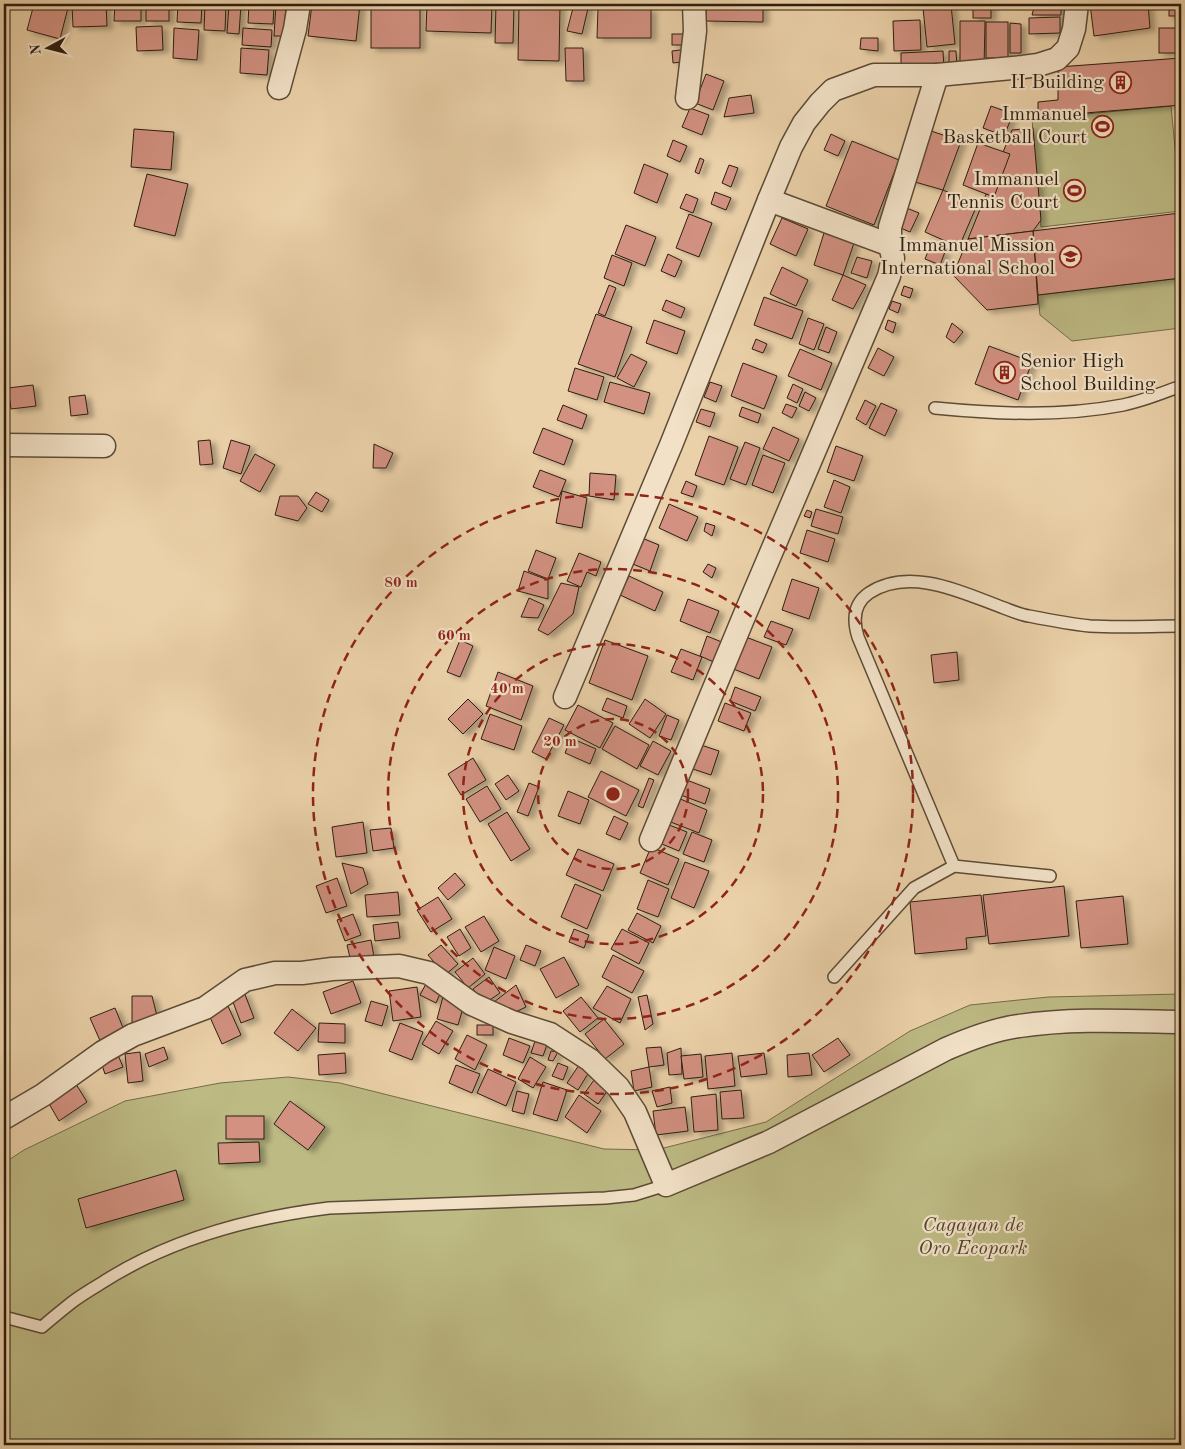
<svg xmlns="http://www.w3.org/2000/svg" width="1185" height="1449" font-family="'Old Standard TT',serif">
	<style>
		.green { fill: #bdba84; stroke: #746c4a }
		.building { fill: #d29181; stroke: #2c1e0f; filter: url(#shadow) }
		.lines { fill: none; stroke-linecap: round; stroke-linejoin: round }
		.lane-casing { stroke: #5c4b36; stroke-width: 14 }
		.street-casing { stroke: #5c4b36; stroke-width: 25 }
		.lane { stroke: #f2e1c7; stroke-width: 11 }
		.street { stroke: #f2e1c7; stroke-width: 22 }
		.ring { fill: none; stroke: #8f2418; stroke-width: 2.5; stroke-dasharray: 9 6 }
		.labels { text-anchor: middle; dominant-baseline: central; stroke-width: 4.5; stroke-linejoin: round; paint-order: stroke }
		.poi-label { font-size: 20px; fill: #2c1e0f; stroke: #f2e1c7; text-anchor: end }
		.park-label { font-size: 20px; font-style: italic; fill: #50452c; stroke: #f2e1c7 }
		.centre { fill: #8f2418; stroke: #f2e1c7; stroke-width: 2.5 }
		.ring-label { font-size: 15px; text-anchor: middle; font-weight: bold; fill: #8f2418; stroke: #f2e1c7; stroke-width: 4.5; stroke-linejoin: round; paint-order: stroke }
	</style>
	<defs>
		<filter id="shadow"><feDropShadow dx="5.5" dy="3" stdDeviation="2.5" flood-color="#0004"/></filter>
	</defs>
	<rect width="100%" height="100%" fill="#ebd1a9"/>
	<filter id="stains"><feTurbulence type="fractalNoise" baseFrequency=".004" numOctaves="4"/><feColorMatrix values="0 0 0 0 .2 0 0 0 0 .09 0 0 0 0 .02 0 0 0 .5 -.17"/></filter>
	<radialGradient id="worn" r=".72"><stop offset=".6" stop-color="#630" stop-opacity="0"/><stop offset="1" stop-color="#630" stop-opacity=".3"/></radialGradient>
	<g class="green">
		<polygon points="1171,106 1181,211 1041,227 1032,119"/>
		<polygon points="1181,278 1181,328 1072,341 1040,315 1038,295"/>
		<polygon points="1181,994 1181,1445 4,1445 4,1163 24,1150 125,1101 220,1083 288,1077 340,1083 604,1149 656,1150 766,1122 910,1031 970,1005 1048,997"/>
	</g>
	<g class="building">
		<polygon points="34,4 69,4 60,39 27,30"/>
		<polygon points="72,4 106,4 107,26 73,27"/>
		<polygon points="115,4 141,4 141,21 114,21"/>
		<rect x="146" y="4" width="23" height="17"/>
		<polygon points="178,4 202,4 201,23 177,22"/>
		<polygon points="205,4 226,4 225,31 204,30"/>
		<polygon points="229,4 241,4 239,34 227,33"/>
		<polygon points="249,4 274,4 273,24 248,23"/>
		<polygon points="276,4 286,4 284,36 274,36"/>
		<polygon points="312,4 360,4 356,41 308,36"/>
		<rect x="371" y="4" width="49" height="44"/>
		<polygon points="427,4 492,4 491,33 426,31"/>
		<polygon points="496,4 514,4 513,43 495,43"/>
		<polygon points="519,4 560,4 559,61 518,60"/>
		<polygon points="574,4 589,4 582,34 567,31"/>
		<polygon points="706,4 763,4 763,22 706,21"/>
		<rect x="973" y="4" width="18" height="14"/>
		<polygon points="1035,4 1061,4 1061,15 1032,15"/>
		<polygon points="1090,4 1115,4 1116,9 1148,4 1150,28 1094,36"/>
		<rect x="1169" y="4" width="12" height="12"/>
		<polygon points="951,5 955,44 927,47 923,8"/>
		<polygon points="598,8 651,9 651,38 597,38"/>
		<polygon points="1060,17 1060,33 1029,34 1029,18"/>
		<polygon points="920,20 921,50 894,51 893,21"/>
		<polygon points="960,21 985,21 984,69 960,69"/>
		<rect x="986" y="22" width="22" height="36"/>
		<polygon points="1010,23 1021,24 1021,53 1010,53"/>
		<polygon points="162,26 163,50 137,51 136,27"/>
		<polygon points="174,28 199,30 197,60 173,58"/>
		<polygon points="243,28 272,30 271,47 242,45"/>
		<rect x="1159" y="28" width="22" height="25"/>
		<rect x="672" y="34" width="14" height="11"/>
		<polygon points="861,38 878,38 878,51 860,49"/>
		<polygon points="241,48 269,50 267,75 240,73"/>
		<polygon points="565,48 583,48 584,81 566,81"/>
		<polygon points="688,49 690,61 673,63 672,51"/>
		<polygon points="943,51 944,69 901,71 901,53"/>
		<polygon points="949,51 956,51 957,67 949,68"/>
		<polygon points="1181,58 1181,105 1038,117 1038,102 1058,100 1058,67"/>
		<polygon points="706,74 724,81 713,110 695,103"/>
		<polygon points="751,95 754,113 724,117 729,98"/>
		<polygon points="991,106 1013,114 1004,136 983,128"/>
		<polygon points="690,108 709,115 702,135 682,127"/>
		<polygon points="1033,128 1041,220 1033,231 968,239 1012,130"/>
		<polygon points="134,129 174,132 171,170 131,167"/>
		<polygon points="925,129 961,141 943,190 908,180"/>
		<polygon points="831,134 845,141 838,156 824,150"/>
		<polygon points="673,140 687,146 680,162 667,156"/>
		<polygon points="852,141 899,160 874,225 826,206"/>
		<polygon points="978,143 1010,154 994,197 963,185"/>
		<polygon points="700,158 704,160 699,174 695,172"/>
		<polygon points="644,164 668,174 657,203 634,193"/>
		<polygon points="729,165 738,168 731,187 722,183"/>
		<polygon points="147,174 188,184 175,236 134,226"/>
		<polygon points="943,190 977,205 959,247 925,232"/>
		<polygon points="715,192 731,198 726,210 711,204"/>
		<polygon points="686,194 698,199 693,213 680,208"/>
		<polygon points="904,207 919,213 910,232 896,226"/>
		<polygon points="1180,213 1181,278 1038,295 1033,231"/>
		<polygon points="689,214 712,223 699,257 676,248"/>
		<polygon points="782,218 808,229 796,256 770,244"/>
		<polygon points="626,225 656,237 645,266 615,254"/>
		<polygon points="1033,231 1038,304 987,310 953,275 968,239"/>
		<polygon points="824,233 854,243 843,275 814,265"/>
		<polygon points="930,246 945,252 940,265 925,259"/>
		<polygon points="668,254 682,261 675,277 661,271"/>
		<polygon points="612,255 632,263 624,286 604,278"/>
		<polygon points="857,257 872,261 867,278 851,273"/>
		<polygon points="782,267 808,280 796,306 770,294"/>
		<polygon points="843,275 866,285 853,309 832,300"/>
		<polygon points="609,285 616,288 605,316 598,313"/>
		<polygon points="904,286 913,289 910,298 901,295"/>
		<polygon points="764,297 803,311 792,339 754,325"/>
		<polygon points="666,300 685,308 681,318 662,310"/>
		<polygon points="892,301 901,304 898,313 889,309"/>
		<polygon points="596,314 632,327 615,377 578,364"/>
		<polygon points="808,318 824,324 814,350 799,344"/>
		<polygon points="654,320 685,331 677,354 646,343"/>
		<polygon points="888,320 896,323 893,333 885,329"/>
		<polygon points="952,323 963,332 954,343 946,337"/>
		<polygon points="826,327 837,332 829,353 818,349"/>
		<polygon points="756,339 767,344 763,353 752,349"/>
		<polygon points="989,346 1032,362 1018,400 975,384"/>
		<polygon points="878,348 894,357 884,376 868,368"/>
		<polygon points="800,349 832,363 821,390 788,376"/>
		<polygon points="631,354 647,362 634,387 617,378"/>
		<polygon points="743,363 777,376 764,409 731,396"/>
		<polygon points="575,368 604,377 597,400 568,391"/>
		<polygon points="610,382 650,393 644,414 604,402"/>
		<polygon points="710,382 722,386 716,402 704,397"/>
		<polygon points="793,384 803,389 797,403 787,398"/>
		<polygon points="33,385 36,406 11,409 8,388"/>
		<polygon points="805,392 816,398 809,411 799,406"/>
		<polygon points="85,395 88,414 71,416 69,397"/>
		<polygon points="865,400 876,406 866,425 856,419"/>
		<polygon points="881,403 897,410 885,436 869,428"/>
		<polygon points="786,404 797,408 792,418 782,413"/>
		<polygon points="563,405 587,415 582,429 557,420"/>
		<polygon points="742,407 761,414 758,423 739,416"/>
		<polygon points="701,409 715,413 710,427 696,422"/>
		<polygon points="773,427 799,439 789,461 763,449"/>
		<polygon points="543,428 573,440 564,465 533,453"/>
		<polygon points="709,436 738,447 724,485 695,475"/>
		<polygon points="210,440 213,464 200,465 198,441"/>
		<polygon points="231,440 250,446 241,474 223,468"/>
		<polygon points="745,442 760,448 746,485 730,479"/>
		<polygon points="374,444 393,453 386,468 373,468"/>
		<polygon points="836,446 863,456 854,481 827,472"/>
		<polygon points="255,454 275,465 260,492 240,481"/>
		<polygon points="763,455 785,463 773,493 752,485"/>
		<polygon points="540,470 566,480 559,497 533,487"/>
		<polygon points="590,473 616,475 614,500 589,496"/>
		<polygon points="834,480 850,487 841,513 824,507"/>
		<polygon points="686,481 697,486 693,497 681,493"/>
		<polygon points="562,491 587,498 582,528 556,523"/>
		<polygon points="316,492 329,500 322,512 308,504"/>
		<polygon points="280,496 298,496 307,508 298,521 275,515"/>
		<polygon points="669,504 698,517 687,541 659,528"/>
		<polygon points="816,509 843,517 838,534 811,526"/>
		<polygon points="807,510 812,512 810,518 804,516"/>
		<polygon points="706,523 715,526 712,536 704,531"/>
		<polygon points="807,530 835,539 828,562 800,553"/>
		<polygon points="637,536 659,545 650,571 628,562"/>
		<polygon points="536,550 556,558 548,579 528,571"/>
		<polygon points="579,553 601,562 596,576 587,572 581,587 567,581"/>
		<polygon points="708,564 716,568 712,578 703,572"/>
		<polygon points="524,571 548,580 548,599 518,591"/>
		<polygon points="629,576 663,592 655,611 620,595"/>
		<polygon points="792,579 819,588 809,619 782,610"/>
		<polygon points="561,583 579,587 573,614 548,635 538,630"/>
		<polygon points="529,598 544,605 538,618 521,617"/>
		<polygon points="688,599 719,611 710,633 680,621"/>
		<polygon points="771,621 793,629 786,645 764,637"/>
		<polygon points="707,636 729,645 721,665 700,656"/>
		<polygon points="743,636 772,647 759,679 731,668"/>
		<polygon points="460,640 473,646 460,677 447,672"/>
		<polygon points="605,640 648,656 632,700 589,683"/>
		<polygon points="681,649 702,657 693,680 671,672"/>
		<polygon points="957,652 959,680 934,683 931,655"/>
		<polygon points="498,672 533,686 521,720 486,706"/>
		<polygon points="735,687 761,697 755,711 730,701"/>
		<polygon points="607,698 627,706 623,718 602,710"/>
		<polygon points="468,699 483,714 463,734 448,719"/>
		<polygon points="645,699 666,714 650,738 629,724"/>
		<polygon points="725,703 751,713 744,731 718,721"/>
		<polygon points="578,705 613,723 600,748 565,730"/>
		<polygon points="490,714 522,726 514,750 481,739"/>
		<polygon points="667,715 679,720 671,740 659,736"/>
		<polygon points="549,718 564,725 546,759 532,752"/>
		<polygon points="615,726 649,745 637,769 602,749"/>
		<polygon points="571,738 596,749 590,764 565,753"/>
		<polygon points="653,741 671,751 658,775 640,766"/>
		<polygon points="695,743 719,751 711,775 687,767"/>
		<polygon points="473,758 486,780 461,795 448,774"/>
		<polygon points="601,771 639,790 626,816 588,797"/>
		<polygon points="508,775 519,791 506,800 495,784"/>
		<polygon points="649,778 654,780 643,808 638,806"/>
		<polygon points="684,779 710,789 705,804 678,794"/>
		<polygon points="529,783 539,787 528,816 517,812"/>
		<polygon points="487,786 501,809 480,822 466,799"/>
		<polygon points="568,791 589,800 580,824 558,816"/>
		<polygon points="673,796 707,810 699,833 663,819"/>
		<polygon points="507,812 530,849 511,861 488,824"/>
		<polygon points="614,816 628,823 620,840 606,834"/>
		<polygon points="363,822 367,853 336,857 332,827"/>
		<polygon points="664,823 687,832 679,851 657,842"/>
		<polygon points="391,828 394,848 373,851 370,830"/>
		<polygon points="692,832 712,840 704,862 683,854"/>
		<polygon points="651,847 679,859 668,885 640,873"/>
		<polygon points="578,849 614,864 603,891 566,875"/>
		<polygon points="685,862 709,871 694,908 671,898"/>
		<polygon points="342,863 363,868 368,884 351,894"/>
		<polygon points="455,873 465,885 448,900 438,888"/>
		<polygon points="337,878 347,906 326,913 316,886"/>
		<polygon points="648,880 669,889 658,917 637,909"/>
		<polygon points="575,884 601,895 587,929 561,917"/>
		<polygon points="1064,886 1069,936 989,944 983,895"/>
		<polygon points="398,892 400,915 367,917 365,895"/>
		<polygon points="981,895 986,936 966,938 967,949 915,954 910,902"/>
		<polygon points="1123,896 1128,944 1081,948 1076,901"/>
		<polygon points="438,897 452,919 431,932 417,910"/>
		<polygon points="637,913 661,926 653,943 628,930"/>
		<polygon points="353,914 361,935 345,941 337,920"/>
		<polygon points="484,916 499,941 481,952 465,927"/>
		<polygon points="398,922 400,938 375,941 373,925"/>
		<polygon points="460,929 471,948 459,956 447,937"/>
		<polygon points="574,929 589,935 584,948 569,942"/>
		<polygon points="622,929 649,943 639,964 611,949"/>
		<polygon points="371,940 374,957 351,962 347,945"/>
		<polygon points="441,945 458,964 445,975 428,955"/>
		<polygon points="526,945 541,951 535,966 520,960"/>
		<polygon points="494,947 515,956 506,979 485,970"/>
		<polygon points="613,955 644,971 632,993 602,977"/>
		<polygon points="564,957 579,985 556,998 540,969"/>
		<polygon points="473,958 485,974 468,988 455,972"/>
		<polygon points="489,977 500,993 484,1004 473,989"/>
		<polygon points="428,980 443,987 436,1003 420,995"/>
		<polygon points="353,981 361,1003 331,1014 323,992"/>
		<polygon points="516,985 526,1007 505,1017 494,1002"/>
		<polygon points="607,986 631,999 620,1023 593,1008"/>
		<polygon points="417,987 421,1017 393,1021 389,991"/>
		<polygon points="244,992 254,1018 241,1023 231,997"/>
		<polygon points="444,993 463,1008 458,1025 437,1019"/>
		<polygon points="647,995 653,1024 645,1030 638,997"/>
		<polygon points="132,996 152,996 157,1016 132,1030"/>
		<polygon points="581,997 598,1018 580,1032 563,1011"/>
		<polygon points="371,1001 388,1006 382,1026 365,1021"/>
		<polygon points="228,1006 241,1035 222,1044 209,1015"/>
		<polygon points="115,1008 126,1035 102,1045 90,1018"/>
		<polygon points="292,1009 316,1028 298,1051 274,1033"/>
		<polygon points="604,1019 624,1044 605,1059 585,1034"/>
		<polygon points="436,1021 453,1031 439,1054 422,1044"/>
		<polygon points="319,1023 345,1024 345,1043 318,1042"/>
		<polygon points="400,1023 423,1032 412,1060 389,1051"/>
		<rect x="477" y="1025" width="16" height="10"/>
		<polygon points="467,1035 487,1045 475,1070 455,1059"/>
		<polygon points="537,1035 549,1039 543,1056 531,1053"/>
		<polygon points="509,1038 530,1046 523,1063 503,1055"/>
		<polygon points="838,1038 850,1055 824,1072 812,1055"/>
		<polygon points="164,1047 168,1059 149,1067 145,1054"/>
		<polygon points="661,1047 664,1065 649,1067 646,1048"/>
		<polygon points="681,1048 682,1074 669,1075 667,1053"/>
		<polygon points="551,1051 558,1052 553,1061 548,1060"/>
		<polygon points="140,1052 143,1081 128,1083 125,1054"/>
		<polygon points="345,1053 346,1073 319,1075 318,1055"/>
		<polygon points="732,1053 735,1086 708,1089 705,1056"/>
		<polygon points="764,1053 767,1074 741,1077 738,1056"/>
		<polygon points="809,1053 812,1075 788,1077 787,1055"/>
		<polygon points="701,1054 703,1077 684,1079 681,1056"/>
		<polygon points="118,1055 123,1067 105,1074 101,1062"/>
		<polygon points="530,1057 546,1067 533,1088 518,1079"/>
		<polygon points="558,1063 568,1067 563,1080 552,1076"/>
		<polygon points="456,1065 480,1074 472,1093 449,1083"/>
		<polygon points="579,1065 589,1072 578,1090 567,1083"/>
		<polygon points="649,1067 652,1087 634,1091 631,1071"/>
		<polygon points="488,1069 516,1082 506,1106 477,1093"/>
		<polygon points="594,1080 608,1090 598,1104 584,1094"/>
		<polygon points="543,1082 567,1090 557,1121 533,1114"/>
		<polygon points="76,1084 87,1102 59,1121 48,1102"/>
		<polygon points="670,1087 672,1103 657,1107 652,1091"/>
		<polygon points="741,1090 744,1118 722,1119 720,1092"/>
		<polygon points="517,1091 529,1094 524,1114 512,1111"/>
		<polygon points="716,1094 718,1130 694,1132 691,1097"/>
		<polygon points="579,1095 601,1111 587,1133 565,1117"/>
		<polygon points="290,1101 325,1127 308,1150 274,1124"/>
		<polygon points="685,1107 688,1131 656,1135 653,1111"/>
		<rect x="226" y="1116" width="38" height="23"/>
		<polygon points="259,1142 260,1162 219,1164 218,1143"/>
		<polygon points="176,1170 184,1200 86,1228 78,1199"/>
	</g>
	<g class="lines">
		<defs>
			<g id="lane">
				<path d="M935 408C997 414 1061 417 1123 405 1143 401 1162 393 1181 386"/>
				<path d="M1050 876 954 866 858 637C853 621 853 604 869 593 910 566 963 593 1004 608 1012 611 1021 615 1029 616 1049 620 1070 624 1090 626 1120 628 1151 626 1181 626"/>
				<polyline points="834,977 914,888 954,866"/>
				<path d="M4 1317 42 1327C51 1319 61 1311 71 1303 80 1296 90 1290 100 1284 169 1239 248 1218 329 1208L605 1198 634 1195 666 1185"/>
			</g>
			<g id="street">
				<polyline points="279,88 295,29 299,4"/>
				<polyline points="687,98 695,31 694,4"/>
				<polyline points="769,200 890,245"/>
				<polyline points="4,445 104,446"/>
				<polyline points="565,697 671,445 769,200 791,147 804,123 820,103 833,90 874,75 937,75 1023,67 1038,65 1057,59 1068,48 1074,29 1077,4"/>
				<polyline points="651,840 745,614 889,276 893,258 890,245 890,227 937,75"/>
				<path d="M4 1118 43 1095 103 1052 133 1035 205 1008 245 980 275 973H302L332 969 399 966 429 973 472 1004 512 1022 550 1034 590 1060 618 1087 635 1112 666 1185 769 1142 946 1049C969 1039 994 1029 1019 1026 1072 1018 1128 1021 1181 1022"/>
			</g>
		</defs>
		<use href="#lane" class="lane-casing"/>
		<use href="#street" class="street-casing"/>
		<use href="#lane" class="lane"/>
		<use href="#street" class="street"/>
	</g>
	<g class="ring">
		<circle cx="613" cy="794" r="75"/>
		<circle cx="613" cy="794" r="150"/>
		<circle cx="613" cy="794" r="225"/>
		<circle cx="613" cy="794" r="300"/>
	</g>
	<defs>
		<symbol id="building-ring" viewBox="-11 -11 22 22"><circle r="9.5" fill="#f2e1c7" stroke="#8f2418" stroke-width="1.5"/><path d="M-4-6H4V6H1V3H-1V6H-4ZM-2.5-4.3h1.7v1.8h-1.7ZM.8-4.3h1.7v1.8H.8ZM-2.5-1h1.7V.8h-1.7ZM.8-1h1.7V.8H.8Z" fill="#8f2418"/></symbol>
		<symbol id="stadium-ring" viewBox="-11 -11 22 22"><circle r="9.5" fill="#f2e1c7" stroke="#8f2418" stroke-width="1.5"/><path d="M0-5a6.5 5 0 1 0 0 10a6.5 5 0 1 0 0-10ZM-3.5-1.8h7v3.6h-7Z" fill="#8f2418"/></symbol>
		<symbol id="school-ring" viewBox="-11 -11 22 22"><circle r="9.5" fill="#f2e1c7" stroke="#8f2418" stroke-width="1.5"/><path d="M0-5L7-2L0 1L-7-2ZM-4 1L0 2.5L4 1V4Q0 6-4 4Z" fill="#8f2418"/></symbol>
	</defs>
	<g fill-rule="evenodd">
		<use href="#building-ring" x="1108" y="70" width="25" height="25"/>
		<use href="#stadium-ring" x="1090" y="114" width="25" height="25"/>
		<use href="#stadium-ring" x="1062" y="178" width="25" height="25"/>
		<use href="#school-ring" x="1058" y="244" width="25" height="25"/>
		<use href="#building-ring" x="992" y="360" width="25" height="25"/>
	</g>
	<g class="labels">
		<g class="poi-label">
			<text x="1104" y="83">II Building</text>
			<text x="1087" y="115">Immanuel<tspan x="1087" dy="23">Basketball Court</tspan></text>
			<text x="1059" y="180">Immanuel<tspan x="1059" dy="23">Tennis Court</tspan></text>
			<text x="1055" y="246">Immanuel Mission<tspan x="1055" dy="23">International School</tspan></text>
			<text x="1020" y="362" text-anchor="start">Senior High<tspan x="1020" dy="23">School Building</tspan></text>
		</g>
		<g class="park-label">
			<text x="973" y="1226">Cagayan de<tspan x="973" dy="23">Oro Ecopark</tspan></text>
		</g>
	</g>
	<circle cx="613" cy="794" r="8" class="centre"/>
	<g class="ring-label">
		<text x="401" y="587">80 m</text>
		<text x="454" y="640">60 m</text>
		<text x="507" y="693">40 m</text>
		<text x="560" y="746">20 m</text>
	</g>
	<rect width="1185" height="1449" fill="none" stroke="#ebd1a9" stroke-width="20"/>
	<rect x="5" y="5" width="1175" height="1439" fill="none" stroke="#2c1e0f" stroke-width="2.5"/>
	<rect x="10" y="10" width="1165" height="1429" fill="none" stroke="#2c1e0f"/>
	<g transform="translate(48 48) rotate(263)" stroke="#f2e1c7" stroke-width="4" paint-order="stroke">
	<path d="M0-4L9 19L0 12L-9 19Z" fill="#2c1e0f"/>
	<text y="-8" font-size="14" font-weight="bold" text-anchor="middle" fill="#2c1e0f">N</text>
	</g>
	<rect width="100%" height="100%" filter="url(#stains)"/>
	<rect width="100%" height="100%" fill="url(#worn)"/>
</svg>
